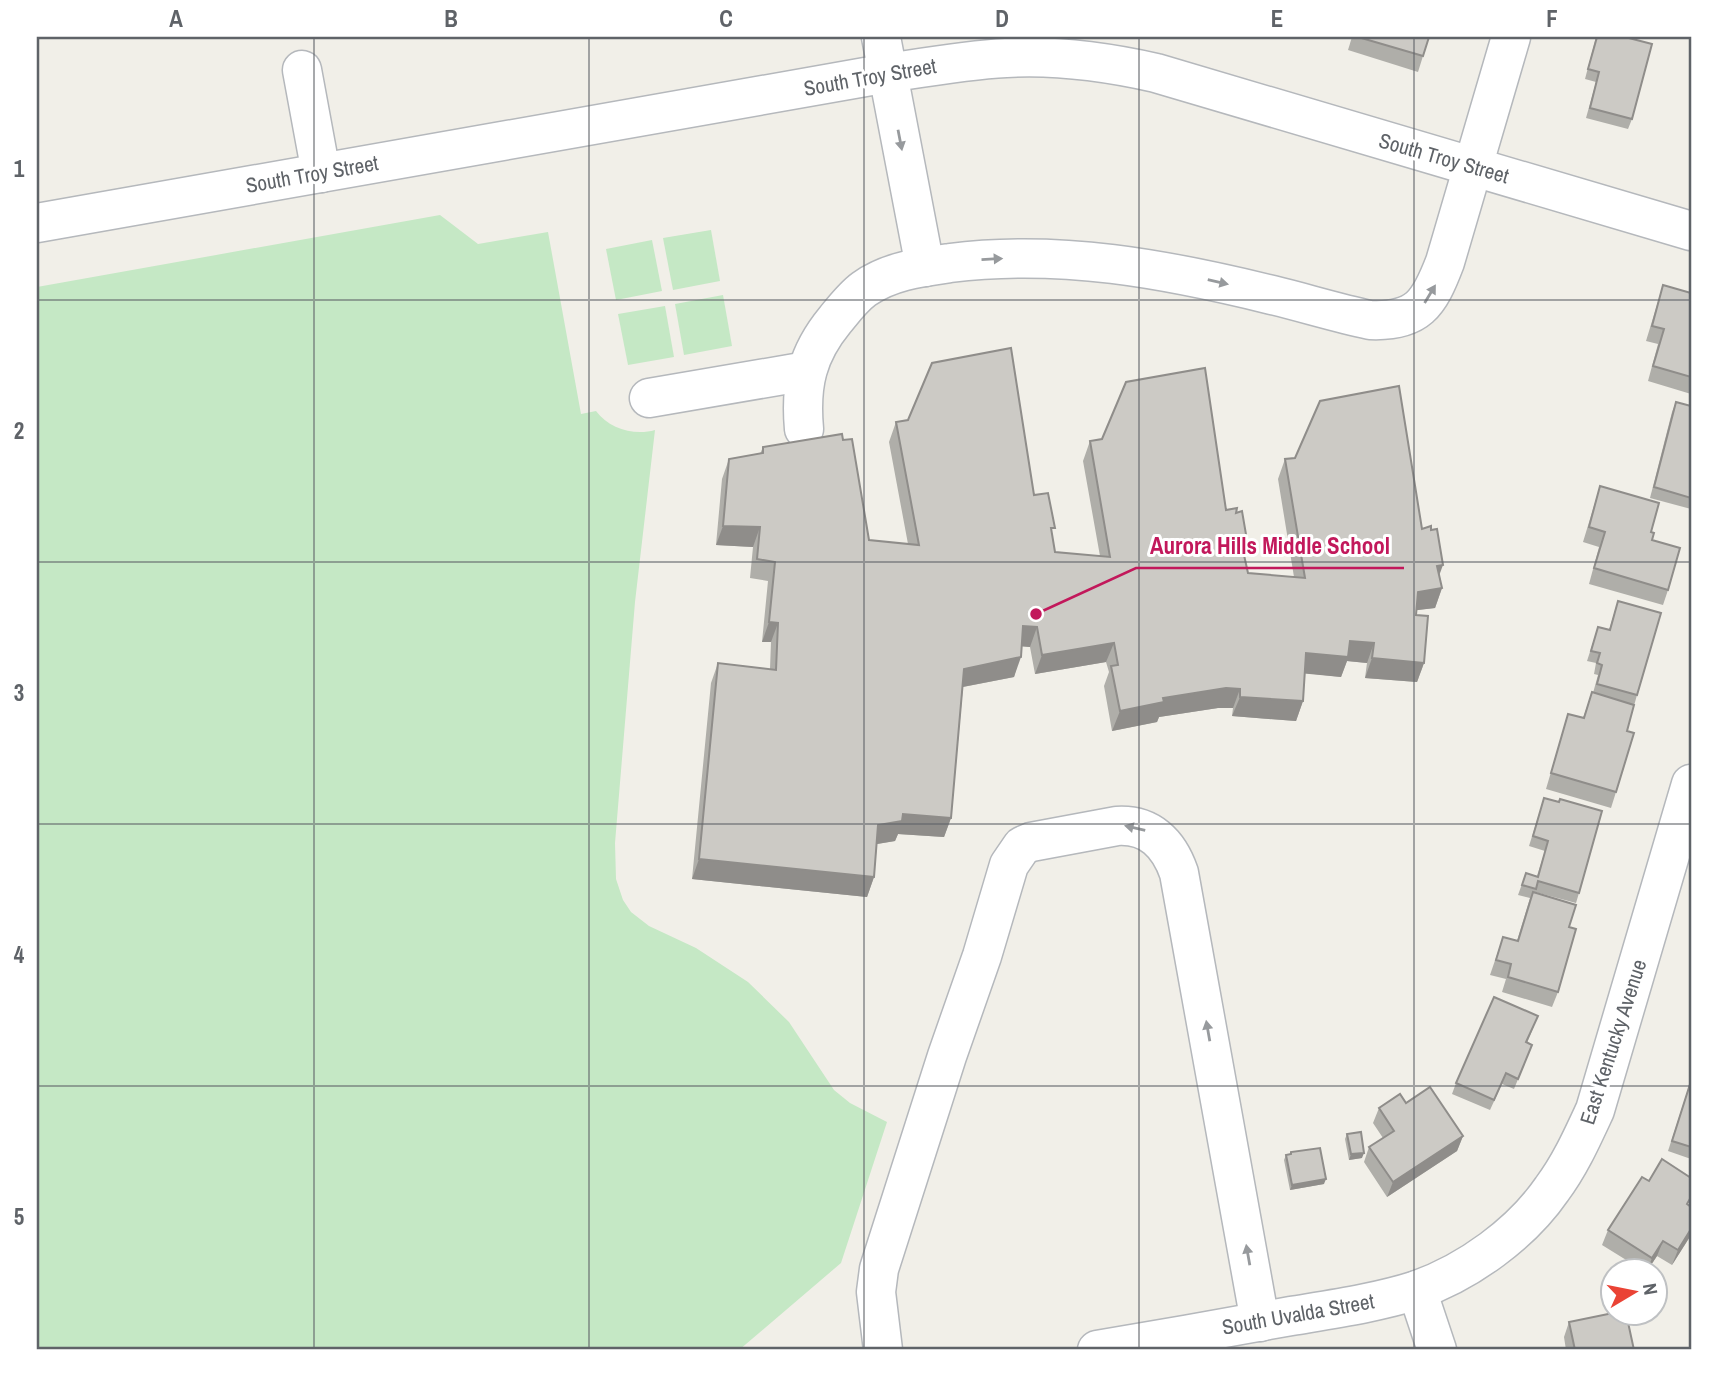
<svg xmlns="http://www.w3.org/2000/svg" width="1728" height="1387" font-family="'Archivo Narrow',sans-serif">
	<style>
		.green { fill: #c5e8c5 }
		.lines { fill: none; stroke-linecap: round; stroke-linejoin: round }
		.minor-casing { stroke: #b5b8bc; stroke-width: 41 }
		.minor { stroke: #fff; stroke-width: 38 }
		.wall { fill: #afaea9 }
		.shaded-wall { fill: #8f8d8a }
		.building { fill: #cccac5; stroke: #8f8d8a; stroke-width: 2 }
		.oneway { fill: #979a9d }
		.grid { fill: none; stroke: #5f6368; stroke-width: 2; stroke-opacity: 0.55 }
		.labels { text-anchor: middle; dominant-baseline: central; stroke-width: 6; stroke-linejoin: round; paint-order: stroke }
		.street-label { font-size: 21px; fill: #5f6368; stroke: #fff }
		.leader { fill: none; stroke: #c2185b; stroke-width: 2.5 }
		.callout-dot { fill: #c2185b; stroke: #fff; stroke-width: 2.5 }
		.callout-label { font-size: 23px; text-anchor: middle; font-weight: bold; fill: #c2185b; stroke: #fff; stroke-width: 6; stroke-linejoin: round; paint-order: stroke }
		.neatline { fill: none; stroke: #5f6368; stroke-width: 2.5 }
		.grid-label { font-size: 23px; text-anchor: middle; font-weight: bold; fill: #5f6368 }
	</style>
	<rect width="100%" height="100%" fill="#f1efe8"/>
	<g class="green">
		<path d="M440 215 478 244 548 232 581 414 596 411C609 429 635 436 655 430L635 602 615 843 616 879 623 900 631 912 649 926 696 948 748 982 789 1022 834 1090 850 1103 887 1122 841 1263 739 1350H37V287Z"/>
		<polygon points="711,230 720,281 673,290 663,238"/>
		<polygon points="652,240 662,291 616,300 606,249"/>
		<polygon points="723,295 732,346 684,355 675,304"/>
		<polygon points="665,306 674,357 628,365 618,314"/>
	</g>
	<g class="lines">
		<defs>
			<g id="minor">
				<polyline points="881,37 925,267"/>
				<polyline points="302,70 321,173"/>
				<path d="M37 223 888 73C927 67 967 60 1006 58 1056 55 1107 62 1156 73L1691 231"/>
				<polyline points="649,398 807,371"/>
				<path d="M804 429C800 385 807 354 835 320 844 309 853 297 864 289 889 271 921 267 950 263 1060 249 1166 269 1272 295 1305 303 1337 313 1370 320 1418 322 1429 304 1445 262L1511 37"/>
				<polyline points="1417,1290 1437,1350"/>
				<path d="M883 1350 876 1292 879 1269 947 1056 982 956 1009 865 1022 846 1031 842 1117 826C1150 824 1169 844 1179 873L1260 1322"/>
				<path d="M1097 1350C1162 1339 1226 1328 1291 1316 1333 1309 1376 1303 1417 1290 1468 1272 1521 1234 1552 1189 1570 1165 1582 1138 1595 1110L1691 784"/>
			</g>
		</defs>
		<use href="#minor" class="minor-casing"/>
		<use href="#minor" class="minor"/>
	</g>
	<g class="wall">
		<polygon points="1352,37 1429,37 1418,72 1348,50"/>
		<polygon points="1596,37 1625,37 1632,119 1628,129 1586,118 1596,82 1585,79"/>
		<polygon points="1663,285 1691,293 1691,394 1648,381 1658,344 1646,341"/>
		<polygon points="1676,402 1691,406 1691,509 1650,498 1672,412"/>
		<polygon points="896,422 1034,495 1052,535 1055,552 1100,556 1083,461 1090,441 1226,510 1236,513 1248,546 1244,557 1248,573 1294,577 1278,479 1285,459 1422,529 1431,530 1442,588 1435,608 1416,610 1416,615 1424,663 1417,682 1365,678 1367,663 1347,661 1341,677 1305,673 1303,701 1296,721 1232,716 1233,708 1218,708 1159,717 1157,722 1112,731 1104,686 1109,672 1106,662 1035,674 1030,647 1022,646 1014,677 963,687 951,818 944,837 898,834 895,841 877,844 874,877 867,897 692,879 711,683 718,663 770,669 771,642 762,642 768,581 750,578 753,547 716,545 722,479 729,459 760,454 763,447 869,540 908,544 889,442"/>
		<polygon points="1600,486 1651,532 1652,540 1668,590 1663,605 1589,584 1599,547 1583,542"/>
		<polygon points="1618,601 1637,695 1627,731 1616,792 1611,808 1546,789 1568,714 1583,718 1592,692 1593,693 1598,675 1594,674 1596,663 1587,661 1598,627 1609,630"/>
		<polygon points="1544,798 1579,893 1576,903 1535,892 1535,893 1569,927 1558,992 1552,1007 1502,992 1506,979 1490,975 1503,937 1517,941 1530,898 1518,895 1526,873 1537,876 1545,851 1529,846"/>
		<polygon points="1534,1026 1527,1043 1532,1045 1514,1089 1502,1084 1490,1110 1452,1094 1456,1083"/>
		<polygon points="1691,1080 1691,1159 1668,1151"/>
		<polygon points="1406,1103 1463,1136 1457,1151 1387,1197 1364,1162 1369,1147 1383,1138 1373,1123 1379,1108"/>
		<polygon points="1347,1134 1362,1158 1349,1160 1345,1139"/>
		<polygon points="1291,1152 1324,1184 1290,1190 1284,1160 1286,1155 1290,1154"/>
		<polygon points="1691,1204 1690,1206 1691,1207 1691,1235 1672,1265 1657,1256 1647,1271 1644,1271 1602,1245 1608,1230"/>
		<polygon points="1569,1322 1634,1350 1566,1350 1564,1337"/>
	</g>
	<g class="shaded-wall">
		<polygon points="723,526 760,527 753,547 716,545"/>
		<polygon points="1242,546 1248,546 1241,566"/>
		<polygon points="1443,565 1436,584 1437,566"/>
		<polygon points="1442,588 1435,608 1410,611 1418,592"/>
		<polygon points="769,622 778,623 771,642 762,642"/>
		<polygon points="1023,626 1037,627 1030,647 1016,646"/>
		<polygon points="1350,641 1374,643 1367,663 1347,661 1341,677 1299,673 1306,653"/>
		<polygon points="1114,643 1106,662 1035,674 1042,655"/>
		<polygon points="1021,657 1014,677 957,688 964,669"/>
		<polygon points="1372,658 1424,663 1417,682 1365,678"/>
		<polygon points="1226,688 1240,689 1233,708 1218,708 1159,717 1157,722 1112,731 1120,711 1163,698"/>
		<polygon points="1240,697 1303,701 1296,721 1232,716"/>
		<polygon points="903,814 951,818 944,837 898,834 895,841 871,845 878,825"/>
		<polygon points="699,859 874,877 867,897 692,879"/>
		<polygon points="1463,1136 1457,1151 1387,1197 1393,1182"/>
		<polygon points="1364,1153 1362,1158 1349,1160 1351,1154"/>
		<polygon points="1326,1179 1324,1184 1290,1190 1292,1185"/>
		<polygon points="1691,1229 1691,1235 1672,1265 1678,1250"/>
		<polygon points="1663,1241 1657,1256 1647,1271 1652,1258"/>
	</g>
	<g class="building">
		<polygon points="1358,37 1429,37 1423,56"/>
		<polygon points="1597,37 1625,37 1652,44 1632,119 1590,108 1599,72 1588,69"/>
		<polygon points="1663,285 1691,293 1691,377 1653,366 1664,329 1652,326"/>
		<polygon points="1011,348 1034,495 1048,493 1055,528 1051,528 1055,552 1110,557 1090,441 1102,439 1126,382 1205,368 1226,510 1237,508 1236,513 1242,511 1248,546 1242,546 1248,573 1305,578 1285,459 1295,458 1320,401 1399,386 1422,529 1431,526 1431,530 1437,529 1443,565 1437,566 1442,588 1418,592 1416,615 1428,616 1424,663 1372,658 1374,643 1350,641 1348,657 1306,653 1303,701 1240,697 1240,689 1226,688 1163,698 1164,702 1120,711 1111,666 1118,665 1114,643 1042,655 1037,627 1023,626 1021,657 964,669 951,818 903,814 902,821 878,825 874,877 699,859 718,663 776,670 778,623 769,622 775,562 757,559 760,527 723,526 729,459 763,453 763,447 842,434 843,440 852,439 869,540 919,545 896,422 908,420 932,363"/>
		<polygon points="1676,402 1691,406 1691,498 1654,487"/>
		<polygon points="1600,486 1659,503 1651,532 1654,533 1652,540 1680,548 1668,590 1594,568 1605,532 1589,527"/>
		<polygon points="1618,601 1661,613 1637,695 1597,684 1602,665 1597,663 1600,653 1591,651 1598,627 1610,630"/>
		<polygon points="1592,692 1634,705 1627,731 1634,733 1616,792 1551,773 1568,714 1584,718"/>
		<polygon points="1544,798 1559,802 1560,799 1602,811 1579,893 1538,881 1536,889 1522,885 1526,873 1538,877 1548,841 1533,836"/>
		<polygon points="1533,892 1576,905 1569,927 1576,929 1558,992 1508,977 1511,964 1496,960 1503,937 1518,941"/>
		<polygon points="1494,997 1538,1016 1526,1042 1532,1045 1518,1079 1506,1073 1494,1100 1456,1083"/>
		<polygon points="1691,1081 1691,1147 1672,1141"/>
		<polygon points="1430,1087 1463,1136 1393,1182 1369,1147 1394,1131 1379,1108 1400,1094 1406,1103"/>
		<polygon points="1361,1132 1364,1153 1351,1154 1347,1134"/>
		<polygon points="1320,1148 1326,1179 1292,1185 1286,1155 1291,1154 1291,1152"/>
		<polygon points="1662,1159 1691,1178 1691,1197 1687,1204 1691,1207 1691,1229 1678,1250 1663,1241 1652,1258 1608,1230 1642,1177 1649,1181"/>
		<polygon points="1613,1313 1626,1313 1634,1350 1575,1350 1569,1322"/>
	</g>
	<defs><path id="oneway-solid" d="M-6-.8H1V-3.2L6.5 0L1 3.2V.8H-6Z" transform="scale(1.75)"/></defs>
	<g class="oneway">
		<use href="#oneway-solid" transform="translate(900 140) rotate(79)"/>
		<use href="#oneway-solid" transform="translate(992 259) rotate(-3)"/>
		<use href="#oneway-solid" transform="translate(1218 282) rotate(13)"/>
		<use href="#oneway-solid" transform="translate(1430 294) rotate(-59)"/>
		<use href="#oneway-solid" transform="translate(1135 828) rotate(-167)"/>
		<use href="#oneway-solid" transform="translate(1208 1031) rotate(-100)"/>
		<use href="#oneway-solid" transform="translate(1248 1255) rotate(-100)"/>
	</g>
	<path class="grid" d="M314 37V1350M589 37V1350M864 37V1350M1139 37V1350M1414 37V1350M37 300H1691M37 562H1691M37 824H1691M37 1086H1691"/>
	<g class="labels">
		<g class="street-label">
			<text transform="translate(870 77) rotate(-10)">South Troy Street</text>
			<text transform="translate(1444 158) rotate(16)">South Troy Street</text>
			<text transform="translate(312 174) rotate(-10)">South Troy Street</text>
			<text transform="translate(1613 1042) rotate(-72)">East Kentucky Avenue</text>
			<text transform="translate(1298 1314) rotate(-10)">South Uvalda Street</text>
		</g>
	</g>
	<path class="leader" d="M1036 614L1136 568H1404"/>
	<circle class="callout-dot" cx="1036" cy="614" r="7"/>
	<g class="callout-label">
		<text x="1270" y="554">Aurora Hills Middle School</text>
	</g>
	<rect width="1728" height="1387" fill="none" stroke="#ffffff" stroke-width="77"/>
	<g transform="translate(1634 1292) rotate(80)"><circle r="33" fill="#ffffff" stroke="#bfc1c3" stroke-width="2"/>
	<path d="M0-5L12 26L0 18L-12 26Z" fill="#ea4335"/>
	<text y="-10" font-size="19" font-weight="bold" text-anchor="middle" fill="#5f6368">N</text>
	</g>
	<rect x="38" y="38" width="1652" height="1310" class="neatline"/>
	<g class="grid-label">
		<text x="176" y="27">A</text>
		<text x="451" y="27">B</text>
		<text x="726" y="27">C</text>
		<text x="1002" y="27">D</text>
		<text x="1277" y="27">E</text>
		<text x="1552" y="27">F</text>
		<text x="19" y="177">1</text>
		<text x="19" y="439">2</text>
		<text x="19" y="701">3</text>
		<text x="19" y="963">4</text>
		<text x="19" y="1225">5</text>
	</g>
</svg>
